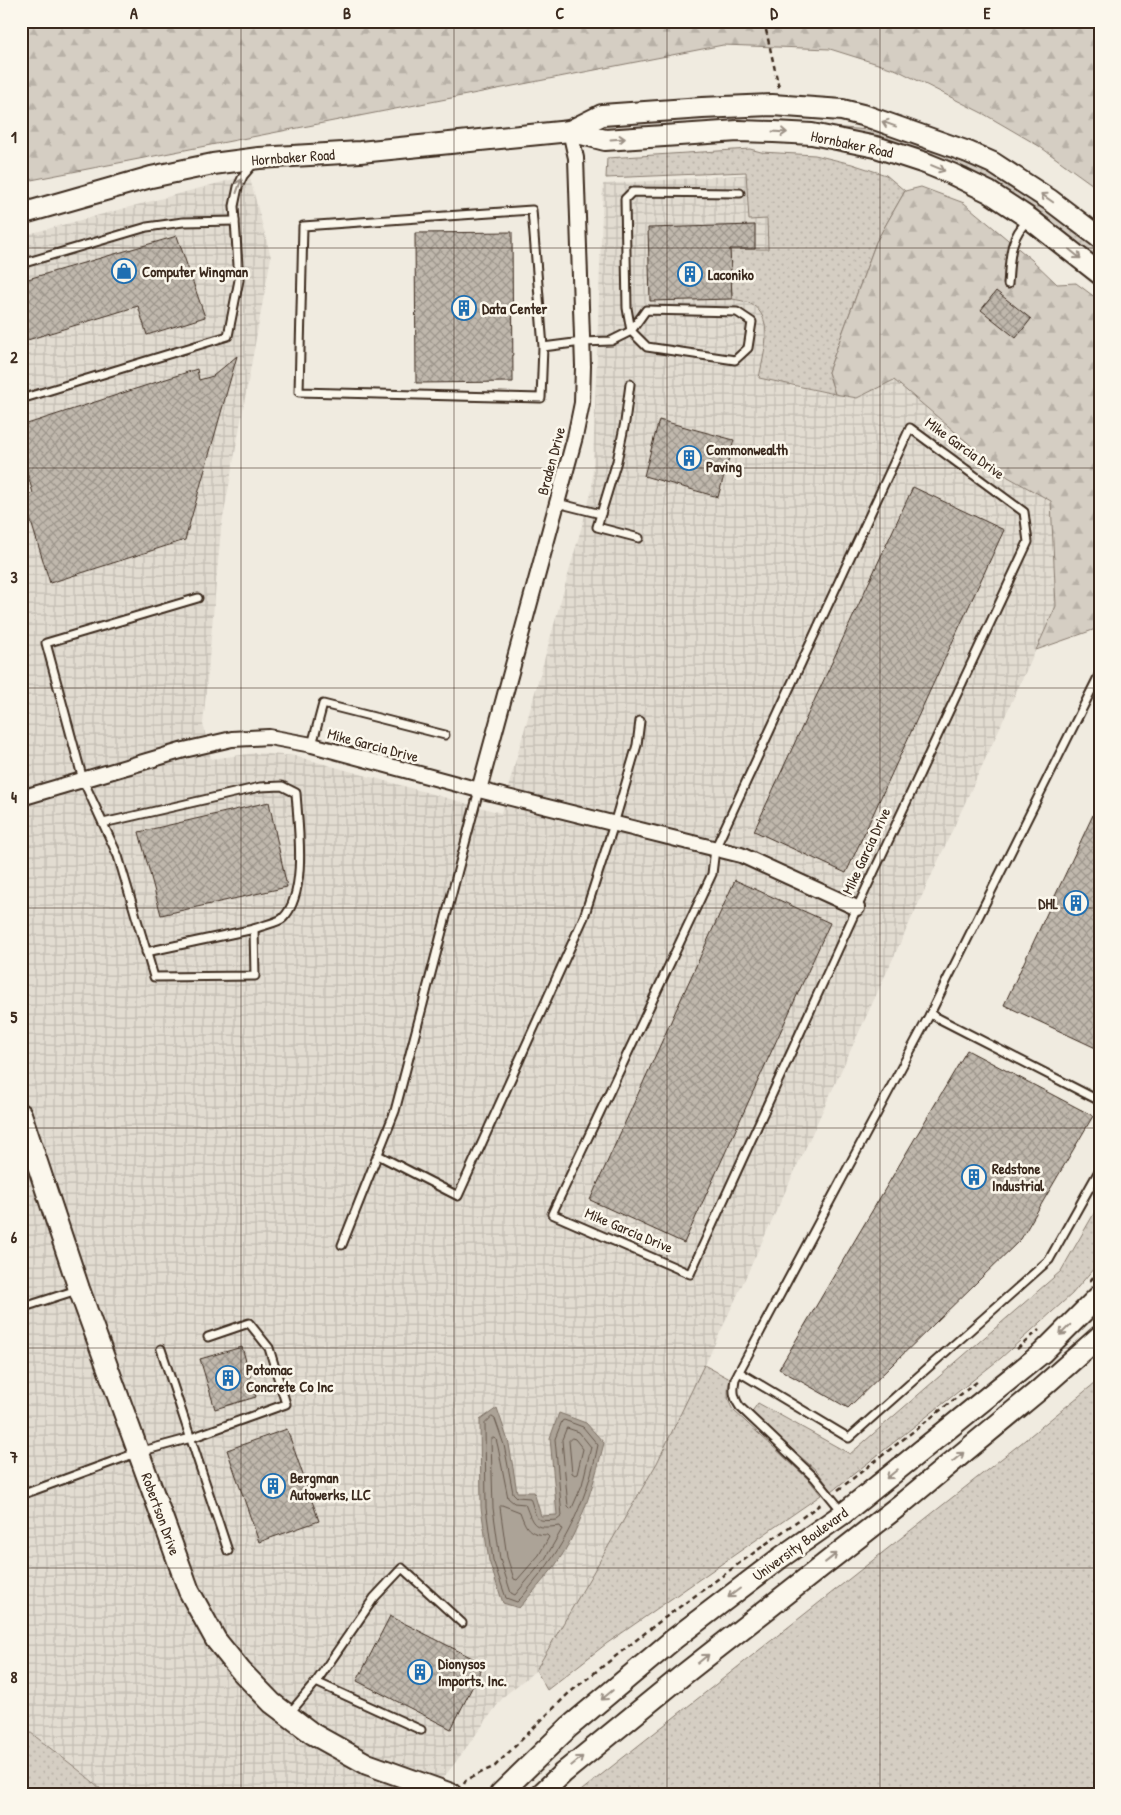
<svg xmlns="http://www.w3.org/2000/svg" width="1121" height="1815" font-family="'Patrick Hand',sans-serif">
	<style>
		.industrial { fill: url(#industrial-grid) }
		.grass { fill: url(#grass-dots); stroke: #887c70 }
		.forest { fill: url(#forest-firs); stroke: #887c70 }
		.water { fill: #aca397; stroke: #7f7367 }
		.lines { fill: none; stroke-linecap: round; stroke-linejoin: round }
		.shore { stroke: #685a4e; stroke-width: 1 }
		.building { fill: url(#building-cross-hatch); stroke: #3b2a1e }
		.lane-casing { stroke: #3b2a1e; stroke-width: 11 }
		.street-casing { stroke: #3b2a1e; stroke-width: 18 }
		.secondary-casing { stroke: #3b2a1e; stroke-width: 24 }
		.path { stroke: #3b2a1e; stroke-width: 2.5; stroke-dasharray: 5 4; stroke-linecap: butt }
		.lane { stroke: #fbf7ec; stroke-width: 7 }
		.street { stroke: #fbf7ec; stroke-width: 14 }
		.secondary { stroke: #fbf7ec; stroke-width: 20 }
		.oneway { stroke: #9b9085 }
		.grid { fill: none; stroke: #3b2a1e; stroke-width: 1; stroke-opacity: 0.55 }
		.labels { text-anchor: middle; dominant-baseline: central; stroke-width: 5; stroke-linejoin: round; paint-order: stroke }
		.street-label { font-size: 15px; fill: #3b2a1e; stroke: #fbf7ec }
		.poi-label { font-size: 15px; font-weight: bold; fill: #3b2a1e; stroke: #fbf7ec; text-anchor: start }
		.neatline { fill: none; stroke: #3b2a1e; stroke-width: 2 }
		.grid-label { font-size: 16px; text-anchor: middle; font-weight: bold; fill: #3b2a1e }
	</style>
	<defs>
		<pattern id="industrial-grid" width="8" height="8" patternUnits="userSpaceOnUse" patternTransform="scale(1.25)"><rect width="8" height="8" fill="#e2dcd1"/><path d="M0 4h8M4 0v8" fill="none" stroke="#c3bdb3"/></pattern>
		<pattern id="grass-dots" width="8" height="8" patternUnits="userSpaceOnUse" patternTransform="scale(1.25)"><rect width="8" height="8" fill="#d5cec3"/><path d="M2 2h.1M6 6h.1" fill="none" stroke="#b8b1a7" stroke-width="1.8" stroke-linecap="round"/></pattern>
		<pattern id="forest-firs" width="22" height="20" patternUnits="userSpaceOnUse" patternTransform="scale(1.25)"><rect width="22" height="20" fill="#d5cec3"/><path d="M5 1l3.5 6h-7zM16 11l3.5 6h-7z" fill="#b8b1a7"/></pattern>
		<pattern id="building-cross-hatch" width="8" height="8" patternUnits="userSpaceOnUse" patternTransform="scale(1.25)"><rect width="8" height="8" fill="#c0b8ad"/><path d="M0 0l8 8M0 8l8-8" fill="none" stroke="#9d968c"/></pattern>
	</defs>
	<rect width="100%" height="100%" fill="#f0ebe0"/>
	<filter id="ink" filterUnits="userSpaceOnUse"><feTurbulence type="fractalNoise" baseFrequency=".02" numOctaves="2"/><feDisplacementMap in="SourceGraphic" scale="10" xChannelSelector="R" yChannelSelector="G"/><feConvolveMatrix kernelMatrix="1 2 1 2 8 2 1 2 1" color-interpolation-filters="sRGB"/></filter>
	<g filter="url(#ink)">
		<polygon class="industrial" points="787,172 790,386 857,398 894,379 1008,477 1051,501 1056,606 693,1391 657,1463 544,1664 504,1696 452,1767 430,1794 106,1794 91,1780 43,1744 21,1724 21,236 249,175 271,257 221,529 203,724 211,759 256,753 295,756 501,813 592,490 603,184"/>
		<g class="grass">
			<polygon points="831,127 894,132 930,145 994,174 1057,215 1100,249 1100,263 892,143"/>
			<path d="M750 149 761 152 815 155 852 164 886 175 905 191 876 242 828 372 835 394 759 378C763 356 776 318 751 304 746 301 738 300 732 299L730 249H768L767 219 749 220 746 172 606 178 607 158Z"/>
			<polygon points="1100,1203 1100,1261 1072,1294 1001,1358 832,1491 817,1471 751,1413 758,1403 850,1454 1061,1271"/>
			<path d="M704 1365 730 1379C727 1392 727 1399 733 1410L809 1480 821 1495 606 1644 547 1690 536 1670 657 1463Z"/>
			<polygon points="1100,1379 1100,1794 577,1794 1020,1444"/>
			<path d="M21 1724C48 1749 80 1768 106 1794H21Z"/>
		</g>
		<g class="forest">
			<polygon points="21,21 1100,21 1100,190 1039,146 984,114 897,70 830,49 723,45 21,182"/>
			<polygon points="921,187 964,203 1032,260 1057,284 1076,283 1100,301 1100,626 1093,630 1036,650 1056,606 1051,501 1008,477 894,380 857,398 835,394 828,372 876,242 905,191"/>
		</g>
		<path class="water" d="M497 1408 509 1444 517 1492H534L541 1516 557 1515 550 1438 559 1413 586 1423 604 1443C593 1486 581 1530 554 1567 543 1581 531 1594 519 1608L503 1603 489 1561 481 1508 480 1420Z"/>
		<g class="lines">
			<g class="shore">
				<path d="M492 1417 495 1419 504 1445 513 1493 517 1497 530 1498C538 1519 532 1522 557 1520L562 1516 555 1439 562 1421 564 1420 583 1427 598 1445C588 1495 568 1542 535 1581 529 1588 524 1596 517 1602L506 1598 493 1560 486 1508 485 1424Z"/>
				<polygon points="567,1428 579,1432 591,1447 582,1485 572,1508 570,1509 568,1507 562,1440"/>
				<path d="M493 1438 496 1439 498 1447 508 1498 514 1503 525 1504C534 1527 533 1529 560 1526L562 1529 545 1559 515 1595 511 1593 500 1559 493 1508 491 1440Z"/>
				<polygon points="572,1438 575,1439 583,1449 577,1474 575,1475 572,1473 569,1441"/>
				<path d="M502 1505 520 1512C526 1528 528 1534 547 1535L549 1537 539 1555 517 1580 514 1579 507 1557 500 1507Z"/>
			</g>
		</g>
		<g class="building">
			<polygon points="755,225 755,249 730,249 732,299 650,301 648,228"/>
			<polygon points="512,232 513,382 416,383 415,233"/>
			<polygon points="177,236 205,317 147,335 138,306 21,342 21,281"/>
			<polygon points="996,291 1031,319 1016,338 981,310"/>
			<polygon points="237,356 185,540 50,583 23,496 33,493 21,451 21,426 197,369 199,380 213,376"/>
			<polygon points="659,420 734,440 718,497 644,476"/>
			<polygon points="913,487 1004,530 846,873 754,831"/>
			<polygon points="1100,800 1100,1050 1004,1005"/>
			<polygon points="269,802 287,887 161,915 139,832"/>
			<polygon points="735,880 830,923 684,1243 590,1200"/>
			<polygon points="967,1050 1093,1116 1021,1239 848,1408 779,1369"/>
			<polygon points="242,1347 256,1397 215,1409 200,1359"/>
			<polygon points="287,1429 319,1521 259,1542 227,1450"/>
			<polygon points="390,1616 484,1664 451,1729 357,1681"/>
		</g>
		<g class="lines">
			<defs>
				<g id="lane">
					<polyline points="21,264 147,227 183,222 235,221"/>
					<path d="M1008 284C1010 261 1009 236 1028 221"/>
					<polyline points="543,347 541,398 299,392 303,226 532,210 543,347 582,342 611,341 631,331 647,347 735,360 748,348 752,322 737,312 646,310 631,331 627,308 625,199 632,192 740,193"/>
					<polyline points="630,384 625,422 617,461 597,527 639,538"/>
					<polyline points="21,399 228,336 239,280 234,206 238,187 243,176 255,162"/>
					<polygon points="910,428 1024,512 1028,542 857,908 690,1274 552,1214 712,874 715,849"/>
					<polyline points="557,503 601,514"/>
					<polyline points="1100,673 930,1014 1100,1101"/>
					<polyline points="312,745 323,704 445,735"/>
					<path d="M103 823 260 787 282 786 296 793C298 825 308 893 283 918 279 922 261 926 254 929"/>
					<polyline points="146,952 254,929 255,976 154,977 118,856 83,780 46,643 198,598"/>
					<polyline points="378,1155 458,1196 584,917 614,824 637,745 640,721"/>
					<polyline points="342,1245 395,1111 479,790"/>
					<polyline points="21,1308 77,1290"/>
					<polyline points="161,1349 228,1551"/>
					<polyline points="739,1372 849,1438 1049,1260 1100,1169"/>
					<polyline points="21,1495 139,1452 191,1438 286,1404 269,1348 249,1323 208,1337"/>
					<path d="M842 1511 815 1478 740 1407C733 1397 733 1390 735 1379L930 1014"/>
					<polyline points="289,1714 316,1682"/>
					<polyline points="421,1730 316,1682 374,1598 402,1568 462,1623"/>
				</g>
				<g id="street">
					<polyline points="479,790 575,437 582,403 583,366 576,158 570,131"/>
					<polyline points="21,798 184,750 232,739 269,737 312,745 479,790 741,855 857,908"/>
				</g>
				<g id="secondary">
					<polyline points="570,131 602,115 702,108 772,105 842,110 866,116 968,152 993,163 1050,200 1100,238"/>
					<polyline points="21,214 151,177 213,164 259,158 360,152 570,131 605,140 738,131 774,132 812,134 876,147 925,163 952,174 989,192 1030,219 1100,274"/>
					<polyline points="21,1114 79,1289 189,1591 216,1640 241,1671 272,1703 313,1734 367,1764 451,1794"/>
					<polyline points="500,1794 569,1727 674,1639 780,1558 844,1513 1042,1353 1100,1295"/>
					<polyline points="541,1794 563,1773 683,1675 905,1501 1038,1391 1100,1336"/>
				</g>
			</defs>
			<use href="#lane" class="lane-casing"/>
			<use href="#street" class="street-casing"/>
			<use href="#secondary" class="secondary-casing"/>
			<g class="path">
				<polyline points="764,21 779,88"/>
				<polyline points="1090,1281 1100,1269"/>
				<polyline points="1017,1349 1039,1330"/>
				<polyline points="838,1490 978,1381"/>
				<polyline points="464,1784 466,1780 495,1766 569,1693 659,1622 822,1503"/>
			</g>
			<use href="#lane" class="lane"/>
			<use href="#street" class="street"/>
			<use href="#secondary" class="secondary"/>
		</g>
		<defs><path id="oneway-shaft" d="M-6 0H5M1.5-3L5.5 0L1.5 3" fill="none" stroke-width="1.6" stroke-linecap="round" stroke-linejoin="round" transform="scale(1.25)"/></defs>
		<g class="oneway">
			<use href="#oneway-shaft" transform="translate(889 124) rotate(-160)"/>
			<use href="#oneway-shaft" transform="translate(780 132) rotate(4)"/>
			<use href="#oneway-shaft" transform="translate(618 139) rotate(-4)"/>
			<use href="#oneway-shaft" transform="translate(938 168) rotate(23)"/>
			<use href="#oneway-shaft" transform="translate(239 186) rotate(-70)"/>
			<use href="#oneway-shaft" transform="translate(1047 198) rotate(-145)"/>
			<use href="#oneway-shaft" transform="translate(1075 254) rotate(39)"/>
			<use href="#oneway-shaft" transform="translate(1065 1330) rotate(135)"/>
			<use href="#oneway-shaft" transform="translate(958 1457) rotate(-39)"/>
			<use href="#oneway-shaft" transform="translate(892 1474) rotate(141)"/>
			<use href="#oneway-shaft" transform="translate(831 1558) rotate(-38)"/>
			<use href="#oneway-shaft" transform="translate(734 1593) rotate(143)"/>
			<use href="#oneway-shaft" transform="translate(703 1659) rotate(-39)"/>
			<use href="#oneway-shaft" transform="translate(607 1695) rotate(140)"/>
			<use href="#oneway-shaft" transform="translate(577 1761) rotate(-39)"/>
		</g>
	</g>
	<path class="grid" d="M241 21V1794M454 21V1794M667 21V1794M880 21V1794M21 248H1100M21 468H1100M21 688H1100M21 908H1100M21 1128H1100M21 1348H1100M21 1568H1100"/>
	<defs>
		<symbol id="shop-ring" viewBox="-11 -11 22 22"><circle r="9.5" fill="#fbf7ec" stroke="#1f6fb2" stroke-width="1.5"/><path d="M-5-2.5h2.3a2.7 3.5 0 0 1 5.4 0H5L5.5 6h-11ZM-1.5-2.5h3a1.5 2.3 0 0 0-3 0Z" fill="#1f6fb2"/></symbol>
		<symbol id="building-ring" viewBox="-11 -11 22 22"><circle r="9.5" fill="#fbf7ec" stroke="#1f6fb2" stroke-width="1.5"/><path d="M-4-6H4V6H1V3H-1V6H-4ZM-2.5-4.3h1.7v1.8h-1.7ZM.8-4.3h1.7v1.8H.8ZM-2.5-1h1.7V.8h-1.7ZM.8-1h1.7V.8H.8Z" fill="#1f6fb2"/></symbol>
	</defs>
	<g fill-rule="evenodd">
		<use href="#shop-ring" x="110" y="257" width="28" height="28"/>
		<use href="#building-ring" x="676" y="260" width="28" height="28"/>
		<use href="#building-ring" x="450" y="294" width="28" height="28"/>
		<use href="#building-ring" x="675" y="444" width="28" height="28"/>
		<use href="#building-ring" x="1062" y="889" width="28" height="28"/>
		<use href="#building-ring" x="960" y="1163" width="28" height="28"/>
		<use href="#building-ring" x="214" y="1364" width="28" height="28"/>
		<use href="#building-ring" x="259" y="1472" width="28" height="28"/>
		<use href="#building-ring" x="406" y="1658" width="28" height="28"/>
	</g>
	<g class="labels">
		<g class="street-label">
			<text transform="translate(852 144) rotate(12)">Hornbaker Road</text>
			<text transform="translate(293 157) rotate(-4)">Hornbaker Road</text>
			<text transform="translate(965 448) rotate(36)">Mike Garcia Drive</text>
			<text transform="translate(551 461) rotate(-75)">Braden Drive</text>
			<text transform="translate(373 745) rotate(15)">Mike Garcia Drive</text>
			<text transform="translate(866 851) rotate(-65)">Mike Garcia Drive</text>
			<text transform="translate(629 1230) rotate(23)">Mike Garcia Drive</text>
			<text transform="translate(161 1514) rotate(70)">Robertson Drive</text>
			<text transform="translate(800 1544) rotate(-36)">University Boulevard</text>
		</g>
		<g class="poi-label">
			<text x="142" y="271">Computer Wingman</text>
			<text x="708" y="274">Laconiko</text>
			<text x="482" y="308">Data Center</text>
			<text x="706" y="449">Commonwealth<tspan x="706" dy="17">Paving</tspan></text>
			<text x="1058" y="903" text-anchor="end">DHL</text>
			<text x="992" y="1168">Redstone<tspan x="992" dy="17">Industrial</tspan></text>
			<text x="246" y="1369">Potomac<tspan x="246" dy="17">Concrete Co Inc</tspan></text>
			<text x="290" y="1477">Bergman<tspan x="290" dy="17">Autowerks, LLC</tspan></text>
			<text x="438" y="1663">Dionysos<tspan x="438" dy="17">Imports, Inc.</tspan></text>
		</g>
	</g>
	<rect width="1121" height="1815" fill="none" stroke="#fbf7ec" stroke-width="55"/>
	<rect x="28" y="28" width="1066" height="1760" class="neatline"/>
	<g class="grid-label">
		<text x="134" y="19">A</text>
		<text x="347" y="19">B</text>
		<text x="560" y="19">C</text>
		<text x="774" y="19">D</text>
		<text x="987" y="19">E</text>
		<text x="14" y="143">1</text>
		<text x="14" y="363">2</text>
		<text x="14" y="583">3</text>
		<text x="14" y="803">4</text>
		<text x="14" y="1023">5</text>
		<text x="14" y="1243">6</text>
		<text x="14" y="1463">7</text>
		<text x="14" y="1683">8</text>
	</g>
</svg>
